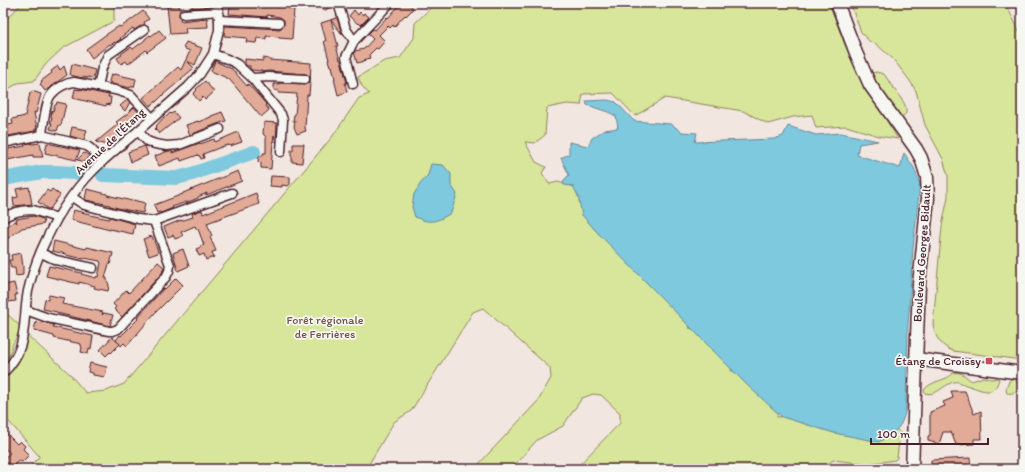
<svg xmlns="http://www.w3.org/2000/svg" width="1025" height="472" font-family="Itim,sans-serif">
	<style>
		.green { fill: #d7e69a; stroke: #908262 }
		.water { fill: #7ec9de; stroke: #698596 }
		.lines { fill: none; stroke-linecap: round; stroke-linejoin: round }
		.river { stroke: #7ec9de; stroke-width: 14 }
		.building { fill: #e1ab97; stroke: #4a1f2b }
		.street-casing { stroke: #4a1f2b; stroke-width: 11 }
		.secondary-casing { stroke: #4a1f2b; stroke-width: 15 }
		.street { stroke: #f6f6f2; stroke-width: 8 }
		.secondary { stroke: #f6f6f2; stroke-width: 12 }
		.poi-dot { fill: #d1495b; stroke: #f6f6f2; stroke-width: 1.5 }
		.labels { text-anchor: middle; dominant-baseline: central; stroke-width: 3.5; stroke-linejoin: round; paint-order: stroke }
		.street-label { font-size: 12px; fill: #4a1f2b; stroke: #f6f6f2 }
		.park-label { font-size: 12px; fill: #6d5147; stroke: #f6f6f2 }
		.poi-label { font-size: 12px; fill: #4a1f2b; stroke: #f6f6f2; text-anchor: end }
	</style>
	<rect width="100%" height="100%" fill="#f2e7e0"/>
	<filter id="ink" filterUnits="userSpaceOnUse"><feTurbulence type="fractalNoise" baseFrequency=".025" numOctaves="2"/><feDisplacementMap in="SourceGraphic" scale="8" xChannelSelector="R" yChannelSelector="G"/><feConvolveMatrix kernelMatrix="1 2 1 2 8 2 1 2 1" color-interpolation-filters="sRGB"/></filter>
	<g filter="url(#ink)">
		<g class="green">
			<polygon points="22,3 114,3 114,21 63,48 46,64 34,81 18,83 7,90 8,94 3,99 3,23"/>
			<path d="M436 3H829L845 45 859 76 898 139 879 136 846 126 816 128 812 115 793 117 768 124 743 111 665 98 635 116 613 93 583 94 581 105 567 104 547 108 545 135 535 143 525 142 536 162 546 167 542 173 549 184 558 182 578 188 697 321 689 328 706 332 712 343V351L724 350 733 358 731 371 741 372 778 407 777 417 792 416 896 429C899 431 903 435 902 438L899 441 897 458 895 460 868 464 833 460 823 469H575L620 423V413L601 395 593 394 582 398 563 426 537 440 511 469H474L538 401 551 378 550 368 483 308 473 312 411 411 394 422 366 469H28L39 457V456L3 415V379C17 366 24 355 27 335L72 376V377L86 393 106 391 124 384 332 137 359 98 369 94 362 86 358 77 384 61 400 58 414 38 415 23Z"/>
			<path d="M850 3H1005L1022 36V360L953 351C940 346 935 337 933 324L942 226 948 197V176L943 159 925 125 916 91 910 81 893 59 875 43 870 42 861 32Z"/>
			<path d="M876 72 884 74 904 103 906 108V113C904 116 902 117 898 116L871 78 872 73Z"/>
			<polygon points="3,310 20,326 20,330 12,346 12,350 9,355 3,363"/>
			<path d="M953 373C963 371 965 377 972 381L983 377 991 379 998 378 999 379C996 390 992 393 981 390 976 388 971 387 966 385 961 383 958 381 954 382 944 384 936 397 925 393L924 390C931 380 948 381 953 373Z"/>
			<path d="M1013 378H1015C1017 382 1019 386 1018 390 1014 393 1012 394 1007 393L1006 390 1009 381Z"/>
		</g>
		<g class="water">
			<path d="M607 100 616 102 634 121 671 124 682 132 697 133 695 142 774 139 783 136 788 126 816 135 841 133 878 141 859 144 857 155 900 168 904 153 914 168 920 184 913 248 908 326 906 406C903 428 896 431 879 442L834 433 782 417 746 384 596 231 582 215 578 196 573 186 564 185 563 181 569 175 561 158 569 154V142L588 146 592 138 604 130 618 128 616 116 608 112 587 105 586 101Z"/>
			<path d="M431 164 443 165 451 174V185L457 194 451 213C436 222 431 224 415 217L412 207 414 194 421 183 428 175Z"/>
		</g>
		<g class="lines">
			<g class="river">
				<polyline points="103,175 176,178 189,175 254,152"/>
				<polyline points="3,179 42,172 56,172 75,173"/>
			</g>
		</g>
		<g class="building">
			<polygon points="192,3 206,3 206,7 192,8"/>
			<polygon points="281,3 291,4 290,9 294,9 292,39 279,38 279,37 266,36 266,39 257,38 256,43 246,42 247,38 224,36 225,26 280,29 283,26 284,24 284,20 280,17 267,15 267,17 229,14 230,4 281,7"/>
			<polygon points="318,3 333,3 333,5 324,11"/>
			<polygon points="401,3 408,3 413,8 411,11 406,16 405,15 394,27 393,25 390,28 388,26 379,35 385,41 378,49 376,48 369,55 370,58 364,60 365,61 357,63 354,52 355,51 364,49 373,39 368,34 373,29 375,30 387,17 388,18"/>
			<polygon points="179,5 180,11 179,15 181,21 207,18 208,27 185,28 186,33 170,34 167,6"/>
			<polygon points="354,10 358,15 360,12 363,15 364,13 369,17 361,25 359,23 358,24 349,16"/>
			<polygon points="143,11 149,19 144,22 145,24 134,30 133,28 120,38 121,39 115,43 115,42 110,45 110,44 92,58 86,49 104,36 119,26 120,27 124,25"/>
			<polygon points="337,18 342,34 331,20 338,46 336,46 340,60 341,60 347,83 345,83 347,92 338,95 334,79 335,79 332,66 330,66 328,60 329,60 324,41 326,41 321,23"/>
			<polygon points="159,30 166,38 147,52 146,50 128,64 126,61 121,64 117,58 122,55 121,54 131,47 133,49 145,40 145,39 150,35 151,36"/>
			<polygon points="186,42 202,48 195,65 187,61 194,68 181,79 182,79 164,94 157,101 150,106 143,98 178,67 181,70 190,51 183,48"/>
			<polygon points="263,58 269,59 269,60 311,63 310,84 309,95 307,95 305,128 306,131 297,134 294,127 295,121 293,121 294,115 295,115 297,94 278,93 279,91 274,90 274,84 279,84 279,83 307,84 309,82 310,80 310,76 305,74 268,71 262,72 262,71 251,70 250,68 250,66 247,66 245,64 245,59 263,61"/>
			<polygon points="215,61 232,69 247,86 248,84 266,104 266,105 265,105 269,110 261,117 229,79 211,71"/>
			<polygon points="72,64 95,70 93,78 88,77 88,78 82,77 82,78 70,75"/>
			<polygon points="58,66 60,70 64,66 67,75 45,91 40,84 42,82 41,81 52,73 51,71"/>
			<polygon points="111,74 114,75 114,74 136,79 134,87 130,87 130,88 112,84 112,83 109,82"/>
			<polygon points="205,81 214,92 205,100 203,97 199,101 193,94 197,90 196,89"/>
			<polygon points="75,89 80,90 80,89 109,95 108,97 111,97 110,105 107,104 106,106 73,98"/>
			<polygon points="32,91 41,94 36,113 34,112 37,129 35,129 35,131 3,137 3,126 13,124 12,119 25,116 30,93 31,93"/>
			<polygon points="127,100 130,102 125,111 120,106"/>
			<polygon points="57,102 66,104 61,125 59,125 57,131 50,129 52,123 50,123 52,117 51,117 52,110 53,111 55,105 56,105"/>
			<polygon points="134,107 139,113 124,126 126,128 124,130 124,131 108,145 96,142 118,124 116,122 127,114"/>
			<polygon points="174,112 179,118 159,134 155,129 157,127 156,126 165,116 166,117 170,113 171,114"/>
			<polygon points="222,112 226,121 214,125 190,135 186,125 198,121 198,122 211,117 211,116"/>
			<polygon points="264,122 277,123 276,142 274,135 273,142 272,142 273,142 271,169 261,168 261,163 258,162 259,156 263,156 263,153 266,153 266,137 263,134"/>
			<polygon points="72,127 87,130 84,140 70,136"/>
			<polygon points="238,132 242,142 230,146 229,145 224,146 203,154 204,158 201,159 199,155 198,156 198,155 181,161 180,158 159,166 155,156 168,151 172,151 172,153 200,143 200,144 214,139 215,142"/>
			<polygon points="31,143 32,144 40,143 43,157 33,157 33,155 7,160 7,159 3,160 3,150 25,146 24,144"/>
			<polygon points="47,143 80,150 76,160 45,153"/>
			<polygon points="293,144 304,144 302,163 292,162 292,156 291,156 291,150 293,150"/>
			<polygon points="145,146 148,155 131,162 128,152"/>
			<polygon points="84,153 89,155 87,162 77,160"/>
			<polygon points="238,171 242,181 206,195 207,193 198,197 198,198 186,203 186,202 172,207 173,208 161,213 160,212 157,213 154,205 183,194 183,193"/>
			<polygon points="271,176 290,177 290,184 288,186 282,185 282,187 270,186"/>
			<polygon points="29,187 32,204 14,206 13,198 18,197 16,189"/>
			<polygon points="52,189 60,195 50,209 48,209 38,202 47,190 50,192"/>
			<polygon points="87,189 107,194 107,195 132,201 133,200 145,203 143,213 122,209 110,206 110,205 86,200 85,199"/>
			<polygon points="256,193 259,204 207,223 212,236 210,237 216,251 212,252 214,257 206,260 204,254 199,256 196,249 201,247 200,246 204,245 198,229 197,230 195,226 181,232 183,236 175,239 173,235 168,237 164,227 181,220 181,221 193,217 192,214 193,213 202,210 203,214"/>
			<polygon points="73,210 90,214 90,215 109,219 110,217 135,224 133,234 110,229 110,230 71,220"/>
			<polygon points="34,216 43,219 44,224 22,228 3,242 3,229 15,221 17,223 16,219"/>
			<polygon points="152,236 158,251 158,253 149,256 143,239"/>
			<polygon points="54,241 86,249 87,247 113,253 110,265 109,264 105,278 107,278 107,280 109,285 108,291 94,288 95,286 79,282 79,284 46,276 49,266 82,273 81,274 96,278 97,276 98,277 101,263 100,262 100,261 84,258 84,259 66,255 66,254 52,251"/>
			<polygon points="183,249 189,266 178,271 173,253"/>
			<polygon points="21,253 23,266 23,275 16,276 15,268 11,268 9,260 12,260 11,255"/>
			<polygon points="158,262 164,267 162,273 122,317 114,309 116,307 113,304 126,290 129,293"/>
			<polygon points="176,278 183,285 154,314 127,346 124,343 121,346 116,340 120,335 121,336 138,319 137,318 164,288 165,289"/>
			<polygon points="14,283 17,295 15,295 16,301 8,302 7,297 6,297 4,285"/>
			<polygon points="49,295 64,298 62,304 103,312 102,315 104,313 113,315 110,326 57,313 57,312 43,309 45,299 48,300"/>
			<polygon points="36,322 41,323 41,322 44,322 54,325 53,327 93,336 91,349 89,348 88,354 81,352 82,347 81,346 81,344 54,338 54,336 39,332 39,331 34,330"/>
			<polygon points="112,337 120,344 111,353 110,352 106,356 100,350"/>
			<polygon points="90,363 107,367 105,377 93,375 93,373 88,372"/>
			<polygon points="951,391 965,391 974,414 981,411 982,439 974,439 974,444 956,445 951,432 943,432 939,444 928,441 928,436 930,435 930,412 945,406 943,402 953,398"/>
			<polygon points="3,430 17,444 20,441 25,446 23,449 29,455 22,462 19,460 11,469 3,469 3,459 10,453 3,447"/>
			<polygon points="970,458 971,468 931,469 931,460"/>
		</g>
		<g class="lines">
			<defs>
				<g id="street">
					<polyline points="338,3 346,29 354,41"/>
					<polyline points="184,14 219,11"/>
					<polyline points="219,20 279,23"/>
					<polyline points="213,54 227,59 237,64 252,78 281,114 283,120 281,152"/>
					<polyline points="252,78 269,77 305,79"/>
					<polyline points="353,84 346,57 354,41 390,3"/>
					<polyline points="98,87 102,68 108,55 144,30"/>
					<polyline points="138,131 147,141 155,144 167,146 179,145 220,129"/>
					<path d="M42 135C43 126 46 101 51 95 56 88 66 83 74 82L115 90 131 95 152 118"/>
					<polyline points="3,143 42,135 87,146 91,149 102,161"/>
					<polyline points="72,197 84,205 138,219 154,221 232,193"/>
					<path d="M3 218C12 212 22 210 33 210L57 218"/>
					<polyline points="41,253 56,260 93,268"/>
					<polyline points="26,310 48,318 109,331 112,331 118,329 166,277 169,271 170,265 154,221"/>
					<path d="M3 373C29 349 22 323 28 291 32 274 38 256 46 240 60 210 79 183 103 161 114 151 126 141 138 131 154 117 171 102 188 87L200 74 213 54 219 30V20L217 3"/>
				</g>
				<g id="secondary">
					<polyline points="837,3 856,53 870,85 916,149 921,158 927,177 928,198 919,284 912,469"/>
					<polyline points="916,359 1022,373"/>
				</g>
			</defs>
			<use href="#street" class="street-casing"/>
			<use href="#secondary" class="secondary-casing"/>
			<use href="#street" class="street"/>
			<use href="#secondary" class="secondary"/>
		</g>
	</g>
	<rect class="poi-dot" x="985" y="357" width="8" height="8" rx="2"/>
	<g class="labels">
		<g class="street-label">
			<text transform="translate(110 141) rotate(-43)">Avenue de l'Étang</text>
			<text transform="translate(922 253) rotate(-86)">Boulevard Georges Bidault</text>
		</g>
		<g class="park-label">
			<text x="325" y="320">Forêt régionale<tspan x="325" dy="14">de Ferrières</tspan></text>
		</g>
		<g class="poi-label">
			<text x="981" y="361">Étang de Croissy</text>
		</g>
	</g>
	<rect width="1025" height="472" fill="none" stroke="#f6f6f2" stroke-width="16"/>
	<rect x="8" y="8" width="1009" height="456" fill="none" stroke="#4a1f2b" stroke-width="1.5" filter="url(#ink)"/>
	<path d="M871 438v6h117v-6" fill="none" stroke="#4a1f2b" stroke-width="2"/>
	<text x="877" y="438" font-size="12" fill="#4a1f2b" stroke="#f6f6f2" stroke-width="3" paint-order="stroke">100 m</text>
</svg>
